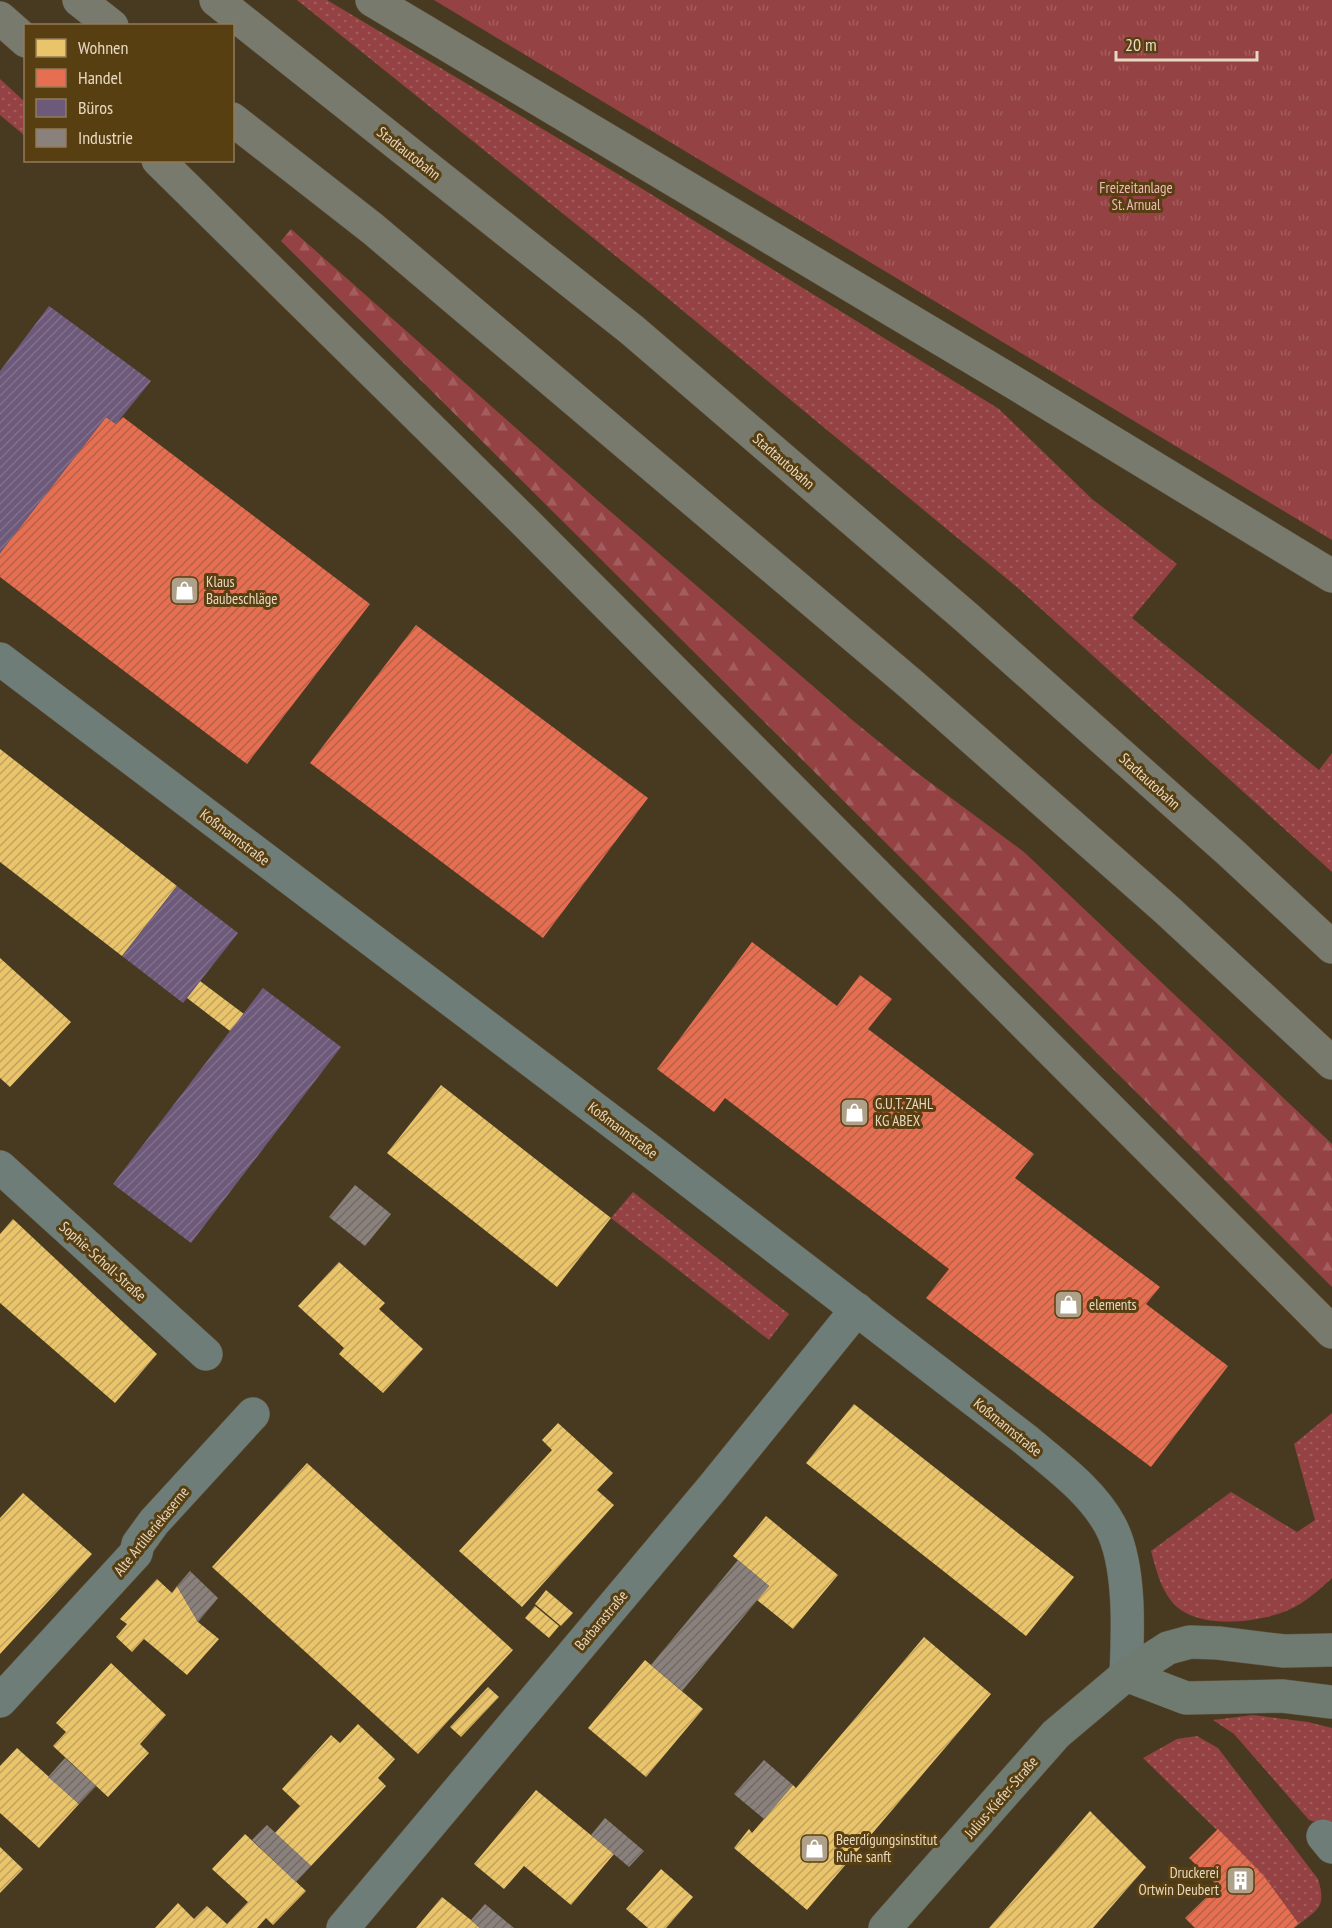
<svg xmlns="http://www.w3.org/2000/svg" width="1332" height="1928" font-family="'PT Sans Narrow',sans-serif">
	<style>
		.grass { fill: url(#grass-dots) }
		.forest { fill: url(#forest-firs) }
		.park { fill: url(#park-tufts) }
		.homes { fill: url(#homes-hatch) }
		.shops { fill: url(#shops-hatch) }
		.offices { fill: url(#offices-hatch) }
		.industry { fill: url(#industry-hatch) }
		.lines { fill: none; stroke-linecap: round; stroke-linejoin: round }
		.minor-casing { stroke: #615641; stroke-width: 34 }
		.major-casing { stroke: #615641; stroke-width: 34 }
		.highway-casing { stroke: #615641; stroke-width: 34 }
		.minor { stroke: #6f7d79; stroke-width: 33 }
		.major { stroke: #6f7b71; stroke-width: 33 }
		.highway { stroke: #787a6d; stroke-width: 33 }
		.labels { text-anchor: middle; dominant-baseline: central; stroke-width: 6; stroke-linejoin: round; paint-order: stroke }
		.street-label { font-size: 15px; fill: #e7d8c1; stroke: #583f11 }
		.park-label { font-size: 15px; fill: #efb9b9; stroke: #583f11 }
		.poi-label { font-size: 15px; fill: #e7d8c1; stroke: #583f11; text-anchor: start }
	</style>
	<defs>
		<pattern id="grass-dots" width="8" height="8" patternUnits="userSpaceOnUse" patternTransform="scale(1.5)"><rect width="8" height="8" fill="#954244"/><path d="M2 2h.1M6 6h.1" fill="none" stroke="#a45d5d" stroke-width="1.8" stroke-linecap="round"/></pattern>
		<pattern id="forest-firs" width="22" height="20" patternUnits="userSpaceOnUse" patternTransform="scale(1.5)"><rect width="22" height="20" fill="#954244"/><path d="M5 1l3.5 6h-7zM16 11l3.5 6h-7z" fill="#a45d5d"/></pattern>
		<pattern id="park-tufts" width="24" height="20" patternUnits="userSpaceOnUse" patternTransform="scale(1.5)"><rect width="24" height="20" fill="#954244"/><path d="M3 7l-1-3M5 7V3M7 7l1-3M15 17l-1-3M17 17v-4M19 17l1-3" fill="none" stroke="#a45d5d"/></pattern>
		<pattern id="homes-hatch" width="6" height="6" patternUnits="userSpaceOnUse" patternTransform="scale(1.5)"><rect width="6" height="6" fill="#e9c46a"/><path d="M-1 1l2-2M0 6l6-6M5 7l2-2" fill="none" stroke="#c0a35e"/></pattern>
		<pattern id="shops-hatch" width="6" height="6" patternUnits="userSpaceOnUse" patternTransform="scale(1.5)"><rect width="6" height="6" fill="#e76f51"/><path d="M-1 1l2-2M0 6l6-6M5 7l2-2" fill="none" stroke="#b6614a"/></pattern>
		<pattern id="offices-hatch" width="6" height="6" patternUnits="userSpaceOnUse" patternTransform="scale(1.5)"><rect width="6" height="6" fill="#6d597a"/><path d="M-1 1l2-2M0 6l6-6M5 7l2-2" fill="none" stroke="#82708b"/></pattern>
		<pattern id="industry-hatch" width="6" height="6" patternUnits="userSpaceOnUse" patternTransform="scale(1.5)"><rect width="6" height="6" fill="#8a817c"/><path d="M-1 1l2-2M0 6l6-6M5 7l2-2" fill="none" stroke="#726b65"/></pattern>
	</defs>
	<rect width="100%" height="100%" fill="#483a21"/>
	<g class="grass">
		<polygon points="297,0 327,0 641,188 999,409 1092,499 1177,564 1132,618 1319,770 1332,753 1332,872 1018,588 653,286"/>
		<polygon points="0,79 25,102 25,136 0,115"/>
		<polygon points="633,1192 789,1314 769,1340 611,1218"/>
		<path d="M1332 1413V1578C1317 1592 1299 1608 1278 1614 1248 1623 1195 1629 1172 1602 1160 1587 1156 1569 1151 1551L1231 1492 1297 1532 1315 1520 1294 1444Z"/>
		<polygon points="1253,1715 1308,1722 1332,1728 1332,1827 1309,1820 1234,1734 1213,1720"/>
		<path d="M1197 1736 1218 1748 1318 1879C1326 1905 1320 1909 1299 1924L1264 1876 1143 1758 1177 1739Z"/>
	</g>
	<polygon class="forest" points="291,229 596,499 851,719 916,772 1024,852 1332,1144 1332,1287 281,241"/>
	<polygon class="park" points="434,0 1332,0 1332,540"/>
	<g class="homes">
		<polygon points="0,749 177,886 122,956 0,862"/>
		<polygon points="0,958 71,1022 10,1087 0,1078"/>
		<polygon points="200,981 244,1014 230,1031 187,998"/>
		<polygon points="441,1085 611,1218 557,1287 387,1153"/>
		<polygon points="13,1219 157,1354 115,1403 0,1303 0,1234"/>
		<polygon points="339,1262 385,1303 379,1309 423,1349 383,1393 339,1354 344,1348 298,1306"/>
		<polygon points="854,1404 1074,1577 1026,1636 806,1463"/>
		<polygon points="558,1423 613,1473 597,1490 614,1505 522,1607 459,1551 552,1450 542,1440"/>
		<polygon points="307,1463 513,1650 418,1754 212,1567"/>
		<polygon points="23,1493 92,1554 0,1654 0,1518"/>
		<polygon points="766,1516 838,1575 793,1629 757,1600 769,1586 733,1556"/>
		<polygon points="157,1579 172,1593 177,1586 198,1622 219,1639 187,1675 144,1639 132,1652 116,1637 127,1624 120,1619"/>
		<polygon points="546,1590 573,1613 561,1626 535,1604"/>
		<polygon points="535,1606 559,1626 549,1638 525,1618"/>
		<polygon points="924,1637 991,1694 807,1910 734,1848 749,1829 752,1833 793,1785 796,1788"/>
		<polygon points="645,1660 703,1709 646,1777 588,1728"/>
		<polygon points="111,1663 166,1715 140,1744 149,1753 108,1797 53,1746 66,1732 56,1723"/>
		<polygon points="488,1687 499,1697 461,1737 450,1727"/>
		<polygon points="358,1724 395,1759 378,1778 386,1786 311,1866 275,1833 300,1806 282,1789 331,1735 340,1743"/>
		<polygon points="17,1748 79,1804 39,1848 0,1813 0,1766"/>
		<polygon points="536,1790 614,1854 571,1905 524,1866 504,1889 474,1864"/>
		<polygon points="1090,1811 1146,1867 1093,1928 989,1928"/>
		<polygon points="245,1834 306,1891 273,1925 266,1918 257,1928 155,1928 178,1903 194,1919 207,1906 227,1924 248,1902 212,1869"/>
		<polygon points="0,1847 23,1869 0,1893"/>
		<polygon points="661,1869 693,1897 666,1928 648,1928 626,1909"/>
		<polygon points="442,1897 471,1920 480,1928 416,1928"/>
	</g>
	<g class="shops">
		<polygon points="106,417 116,424 123,417 370,604 247,764 0,577 0,553"/>
		<polygon points="416,625 648,798 543,938 310,763"/>
		<polygon points="752,942 837,1006 860,975 892,999 868,1029 1034,1154 1015,1178 1160,1287 1146,1304 1228,1366 1151,1467 926,1298 949,1269 725,1098 714,1112 657,1069"/>
		<polygon points="1218,1829 1264,1876 1299,1924 1294,1928 1195,1928 1185,1918 1218,1886 1189,1858"/>
	</g>
	<g class="offices">
		<polygon points="49,306 151,381 116,424 106,417 0,553 0,371"/>
		<polygon points="177,886 238,933 183,1003 122,956"/>
		<polygon points="263,988 341,1047 191,1243 113,1184"/>
	</g>
	<g class="industry">
		<polygon points="355,1185 391,1214 365,1246 329,1217"/>
		<polygon points="738,1560 769,1586 682,1691 651,1665"/>
		<polygon points="190,1571 218,1598 198,1622 177,1586"/>
		<polygon points="65,1758 96,1786 79,1804 48,1777"/>
		<polygon points="764,1760 793,1785 764,1819 734,1794"/>
		<polygon points="605,1818 644,1851 629,1867 591,1835"/>
		<polygon points="267,1825 311,1866 296,1882 252,1840"/>
		<polygon points="485,1904 514,1928 480,1928 471,1920"/>
	</g>
	<g class="lines">
		<defs>
			<g id="minor">
				<path d="M0 659 652 1152 1026 1440C1055 1465 1091 1490 1110 1525 1131 1564 1128 1631 1126 1675"/>
				<polyline points="0,1167 206,1354"/>
				<polyline points="0,1701 136,1553 138,1544 154,1522 253,1414"/>
				<polyline points="1323,1836 1332,1847"/>
				<polyline points="343,1928 713,1487 857,1309"/>
			</g>
			<g id="major">
				<polyline points="1126,1675 1186,1698 1282,1696 1332,1702"/>
				<polyline points="885,1928 1056,1734 1126,1675 1168,1648 1190,1642 1218,1643 1284,1651 1332,1650"/>
			</g>
			<g id="highway">
				<polyline points="79,0 112,26"/>
				<polyline points="216,0 632,330 966,617 1230,852 1332,947"/>
				<polyline points="372,0 1013,382 1332,576"/>
				<polyline points="0,18 26,41"/>
				<polyline points="232,119 373,229 912,685 1167,910 1332,1063"/>
				<polyline points="158,160 522,519 1332,1332"/>
			</g>
		</defs>
		<use href="#minor" class="minor-casing"/>
		<use href="#major" class="major-casing"/>
		<use href="#highway" class="highway-casing"/>
		<use href="#minor" class="minor"/>
		<use href="#major" class="major"/>
		<use href="#highway" class="highway"/>
	</g>
	<defs>
		<symbol id="shop-square" viewBox="-11 -11 22 22"><rect x="-9" y="-9" width="18" height="18" rx="4" fill="#afa189" stroke="#583f11"/><path d="M-5-2.5h2.3a2.7 3.5 0 0 1 5.4 0H5L5.5 6h-11ZM-1.5-2.5h3a1.5 2.3 0 0 0-3 0Z" fill="#fff"/></symbol>
		<symbol id="building-square" viewBox="-11 -11 22 22"><rect x="-9" y="-9" width="18" height="18" rx="4" fill="#afa189" stroke="#583f11"/><path d="M-4-6H4V6H1V3H-1V6H-4ZM-2.5-4.3h1.7v1.8h-1.7ZM.8-4.3h1.7v1.8H.8ZM-2.5-1h1.7V.8h-1.7ZM.8-1h1.7V.8H.8Z" fill="#fff"/></symbol>
	</defs>
	<g fill-rule="evenodd">
		<use href="#shop-square" x="168" y="574" width="33" height="33"/>
		<use href="#shop-square" x="838" y="1096" width="33" height="33"/>
		<use href="#shop-square" x="1052" y="1288" width="33" height="33"/>
		<use href="#shop-square" x="798" y="1832" width="33" height="33"/>
		<use href="#building-square" x="1224" y="1864" width="33" height="33"/>
	</g>
	<g class="labels">
		<g class="street-label">
			<text transform="translate(409 153) rotate(38)">Stadtautobahn</text>
			<text transform="translate(784 461) rotate(41)">Stadtautobahn</text>
			<text transform="translate(1150 781) rotate(42)">Stadtautobahn</text>
			<text transform="translate(235 837) rotate(37)">Koßmannstraße</text>
			<text transform="translate(623 1130) rotate(37)">Koßmannstraße</text>
			<text transform="translate(103 1261) rotate(42)">Sophie-Scholl-Straße</text>
			<text transform="translate(1008 1427) rotate(39)">Koßmannstraße</text>
			<text transform="translate(151 1531) rotate(-51)">Alte Artilleriekaserne</text>
			<text transform="translate(601 1620) rotate(-50)">Barbarastraße</text>
			<text transform="translate(1001 1797) rotate(-49)">Julius-Kiefer-Straße</text>
		</g>
		<g class="park-label">
			<text x="1136" y="187">Freizeitanlage<tspan x="1136" dy="17">St. Arnual</tspan></text>
		</g>
		<g class="poi-label">
			<text x="206" y="581">Klaus<tspan x="206" dy="17">Baubeschläge</tspan></text>
			<text x="875" y="1103">G.U.T. ZAHL<tspan x="875" dy="17">KG ABEX</tspan></text>
			<text x="1089" y="1304">elements</text>
			<text x="836" y="1839">Beerdigungsinstitut<tspan x="836" dy="17">Ruhe sanft</tspan></text>
			<text x="1219" y="1872" text-anchor="end">Druckerei<tspan x="1219" dy="17">Ortwin Deubert</tspan></text>
		</g>
	</g>
	<rect x="24" y="24" width="210" height="138" fill="#583f11" stroke="#917c57" stroke-width="1.5"/>
	<rect x="36" y="39" width="30" height="18" fill="#e9c46a" stroke="#917c57" stroke-width="1.5"/>
	<text x="78" y="54" font-size="18" fill="#e7d8c1">Wohnen</text>
	<rect x="36" y="69" width="30" height="18" fill="#e76f51" stroke="#917c57" stroke-width="1.5"/>
	<text x="78" y="84" font-size="18" fill="#e7d8c1">Handel</text>
	<rect x="36" y="99" width="30" height="18" fill="#6d597a" stroke="#917c57" stroke-width="1.5"/>
	<text x="78" y="114" font-size="18" fill="#e7d8c1">Büros</text>
	<rect x="36" y="129" width="30" height="18" fill="#8a817c" stroke="#917c57" stroke-width="1.5"/>
	<text x="78" y="144" font-size="18" fill="#e7d8c1">Industrie</text>
	<path d="M1116 51v9h141v-9" fill="none" stroke="#e7d8c1" stroke-width="3"/>
	<text x="1125" y="51" font-size="18" fill="#e7d8c1" stroke="#583f11" stroke-width="4.5" paint-order="stroke">20 m</text>
</svg>
